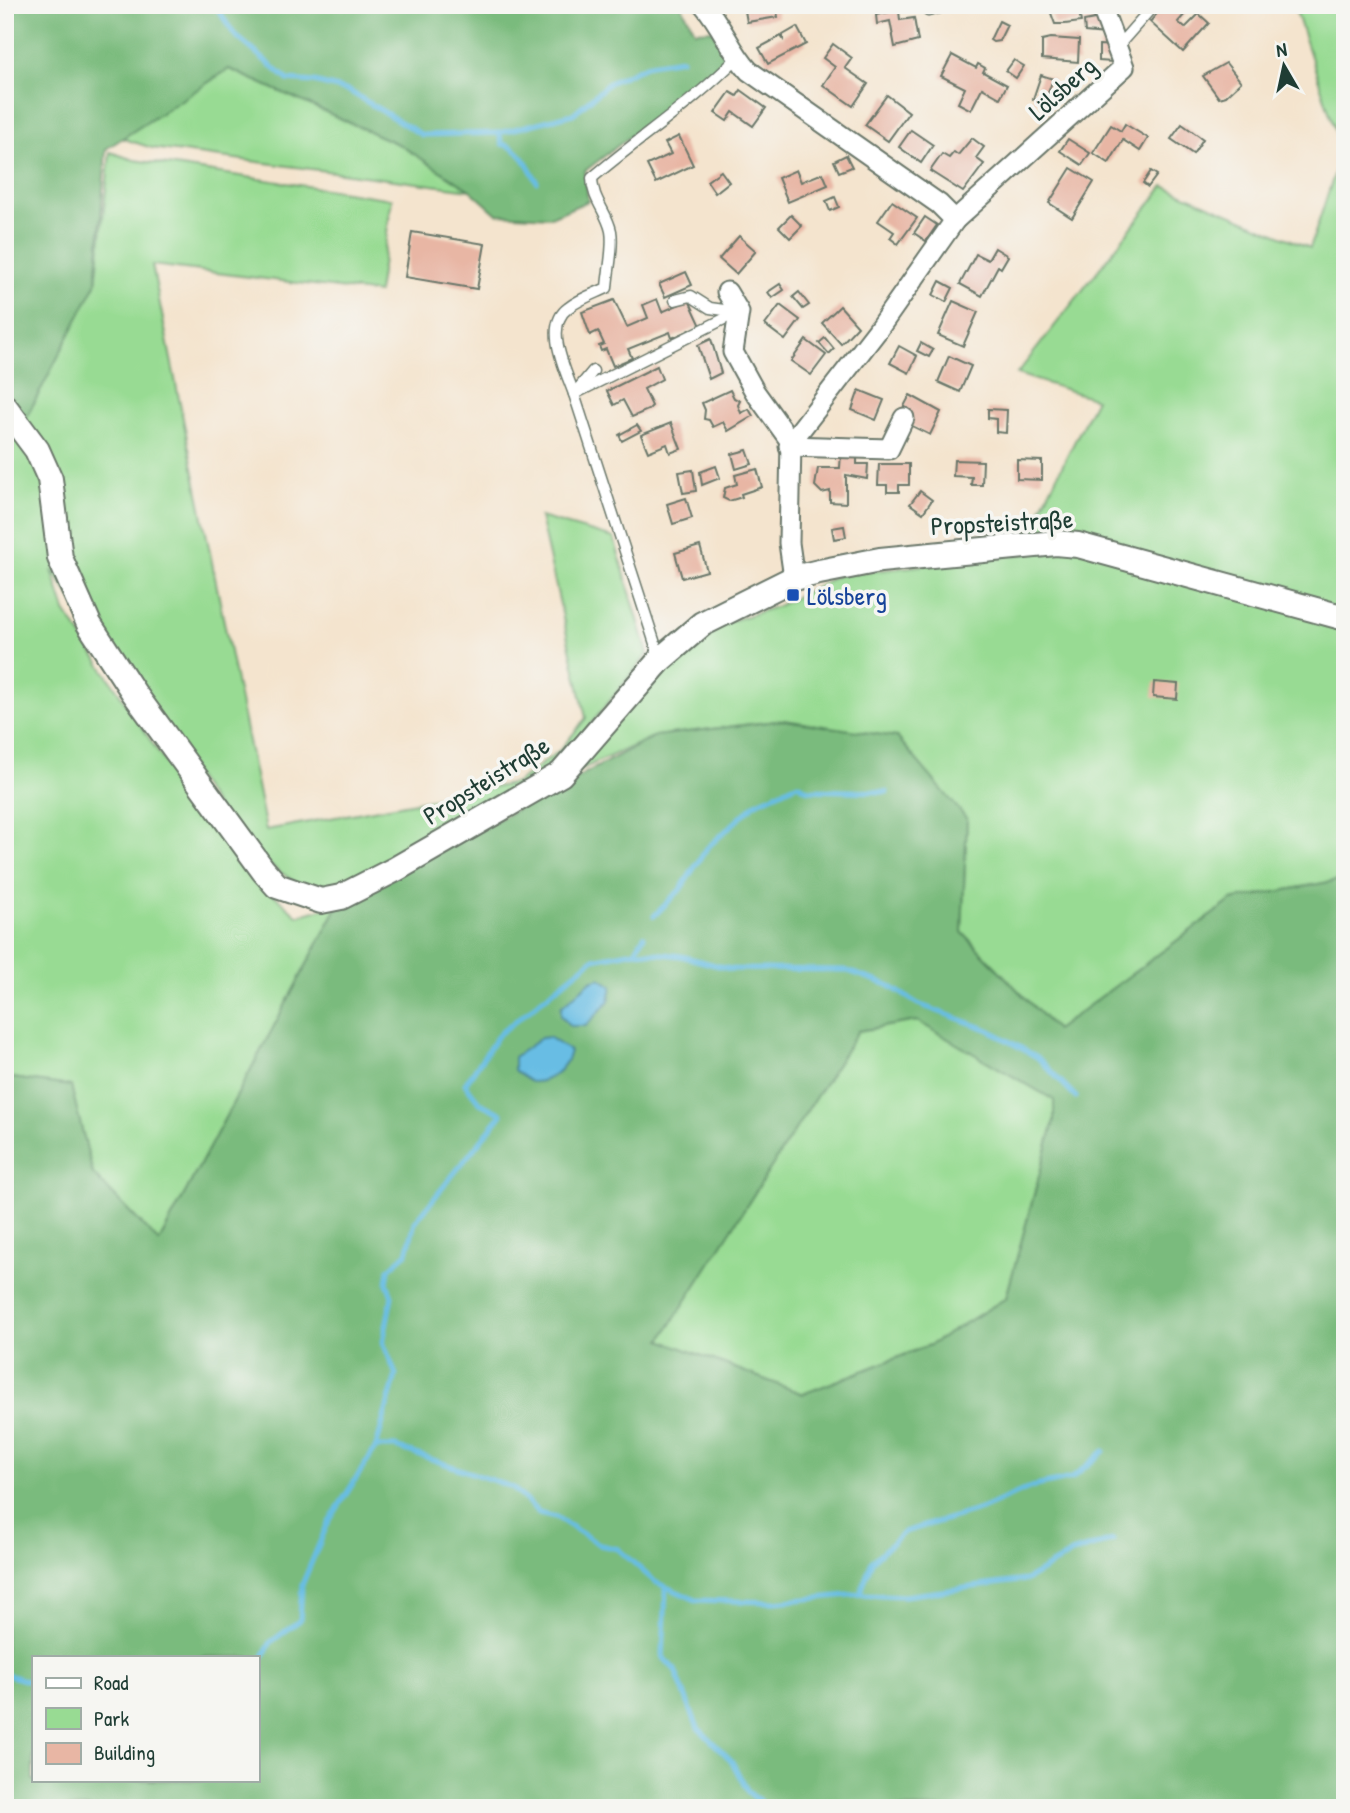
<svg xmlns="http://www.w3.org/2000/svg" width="1350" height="1813" font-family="'Patrick Hand',sans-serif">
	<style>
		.green { fill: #98db93; stroke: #5c8c64; stroke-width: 2 }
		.forest { fill: #7abb7d; stroke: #4c7c58; stroke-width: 2; fill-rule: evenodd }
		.water { fill: #67bde4; stroke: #437d8c; stroke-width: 2 }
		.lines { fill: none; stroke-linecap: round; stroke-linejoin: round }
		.stream { stroke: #67bde4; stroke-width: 5 }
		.building { fill: #e8b6a4 }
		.service-casing { stroke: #6a776a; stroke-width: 13 }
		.minor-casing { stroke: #6a776a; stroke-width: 23 }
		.tertiary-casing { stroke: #6a776a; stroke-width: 28 }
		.service { stroke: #fff; stroke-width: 10 }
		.minor { stroke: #fff; stroke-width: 19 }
		.tertiary { stroke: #fff; stroke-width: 24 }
		.transit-dot { fill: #1a4fb4; stroke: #f6f6f2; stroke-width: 2.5 }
		.labels { text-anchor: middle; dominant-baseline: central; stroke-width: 7; stroke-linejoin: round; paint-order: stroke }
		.street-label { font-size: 26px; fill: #1f3d34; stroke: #f6f6f2 }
		.transit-label { font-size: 26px; fill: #164399; stroke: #f6f6f2; text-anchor: start }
	</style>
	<rect width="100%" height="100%" fill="#f6f6f2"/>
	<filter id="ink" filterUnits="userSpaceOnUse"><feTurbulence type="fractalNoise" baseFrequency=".0143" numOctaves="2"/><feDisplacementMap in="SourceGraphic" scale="14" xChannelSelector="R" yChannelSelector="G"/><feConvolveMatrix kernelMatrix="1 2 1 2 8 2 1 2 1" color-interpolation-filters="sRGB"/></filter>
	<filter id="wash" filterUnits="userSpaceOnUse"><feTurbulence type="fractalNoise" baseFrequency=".00686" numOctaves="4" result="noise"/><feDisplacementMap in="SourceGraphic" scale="28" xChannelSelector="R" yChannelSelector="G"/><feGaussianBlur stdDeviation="1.57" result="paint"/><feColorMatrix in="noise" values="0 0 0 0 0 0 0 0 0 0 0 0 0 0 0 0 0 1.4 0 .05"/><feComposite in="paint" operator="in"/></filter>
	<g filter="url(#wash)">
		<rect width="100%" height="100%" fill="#f4e4ce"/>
		<g class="green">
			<polygon points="1294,5 1345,5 1345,879 1232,900 1056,1030 962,932 967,819 784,720 655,736 546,785 677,655 722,624 778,606 839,575 1031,553 1029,532 1096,399 1017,374 1164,186 1310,248 1342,151"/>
			<polygon points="229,69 400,145 470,190 152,148 121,138"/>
			<polygon points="110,152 134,160 392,199 378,293 152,265 266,830 517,783 561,749 586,718 540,517 614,538 648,654 565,756 536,778 335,892 308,891 245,848 52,570 65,611 168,767 250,874 298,916 339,904 159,1242 93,1174 71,1087 5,1077 5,407 96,284"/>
			<polygon points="917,1021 1054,1100 1054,1121 1006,1298 930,1345 803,1394 660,1340 858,1031"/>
		</g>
		<g class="forest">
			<polygon points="5,5 681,5 695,31 713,30 726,57 704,80 585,171 588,201 551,217 497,214 470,190 400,145 229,69 106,149 96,284 22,426 5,407"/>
			<path d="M784 720 897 737 967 819 962 932 1056 1030 1232 900 1345 879V1808H5V1077L71 1086 93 1174 159 1242 339 904 655 736ZM917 1021 1054 1100V1121L1006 1298 930 1345 803 1394 661 1340 858 1031ZM33 1657H257V1780H33Z"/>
		</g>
		<g class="water">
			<polygon points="600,978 612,986 609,1001 586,1026 570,1026 561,1016 561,1007 591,981"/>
			<path d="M549 1037 570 1051C566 1069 549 1083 531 1082L514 1071V1057L541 1038Z"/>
		</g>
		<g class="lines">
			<g class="stream">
				<path d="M215 5 234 34 288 80 314 82 349 91 422 135 499 133 502 144C520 147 529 166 537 182"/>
				<polyline points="499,133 573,114 609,83 650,64 682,59"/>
				<polyline points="654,916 680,890 707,848 756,803 798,784 808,790 887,792"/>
				<polyline points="635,951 681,956 730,969 845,970 888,985 918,1004 989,1030 1037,1057 1076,1097"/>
				<polyline points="376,1447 396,1447 512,1487 539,1513 556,1517 600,1545 618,1549 655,1582 696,1600 774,1602 860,1594 904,1596 1026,1580 1072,1553 1113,1540"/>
				<polyline points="666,1587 663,1657 675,1670 698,1728 731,1760 748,1792 768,1808"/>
				<polyline points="860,1594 872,1561 904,1532 981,1509 1031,1487 1072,1478 1104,1451"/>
				<polyline points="257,1667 271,1642 300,1620 302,1585 328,1523 376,1447 396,1375 383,1342 392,1296 387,1283 389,1269 407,1253 415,1222 502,1114 480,1103 465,1084 499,1034 593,959 635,951 644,936"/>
				<polyline points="5,1674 27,1681 33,1678"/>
			</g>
		</g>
		<g id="blocks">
			<g class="building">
				<polygon points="744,5 776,5 778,17 747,22"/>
				<polygon points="888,5 912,5 912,9 899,11 900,20 914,18 918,41 895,47 890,21 877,24 876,15 890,12"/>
				<polygon points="1048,5 1086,5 1086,7 1078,8 1081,22 1065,24 1055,24"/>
				<polygon points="1164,5 1191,7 1178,22 1185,28 1199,14 1209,23 1183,52 1150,22"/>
				<polygon points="1100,18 1107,34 1085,32 1084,21"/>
				<polygon points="999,21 1007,25 999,41 993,42 990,40"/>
				<polygon points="797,27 806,44 768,64 759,48 781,36 783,39 783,35"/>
				<polygon points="1051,38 1079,40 1078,62 1042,59 1042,40"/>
				<polygon points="833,44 852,58 845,68 868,84 853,106 823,85 835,67 823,58"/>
				<polygon points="1099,45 1113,46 1112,62 1099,61"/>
				<polygon points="952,55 976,68 978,64 985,68 983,72 1007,85 1000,98 982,88 971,110 958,103 965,88 941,76"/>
				<polygon points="1014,60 1024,66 1016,78 1006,71"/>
				<polygon points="1226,63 1241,82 1226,96 1219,98 1203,76"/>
				<polygon points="1041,75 1053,79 1048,93 1058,96 1054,106 1033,99"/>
				<polygon points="741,90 766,108 753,126 733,112 727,121 715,113 730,92 737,96"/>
				<polygon points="887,95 909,112 888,141 865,125"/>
				<polygon points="1125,124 1148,138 1140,151 1123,140 1109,163 1093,153 1111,125 1121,131"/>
				<polygon points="1182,124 1203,139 1193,154 1171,139"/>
				<polygon points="911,130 933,145 921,163 899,147"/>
				<polygon points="679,136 693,165 656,183 647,165 671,154 665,143"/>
				<polygon points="972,138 984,147 976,158 984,164 963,192 930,171 942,154 949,158 954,152 958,155"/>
				<polygon points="1068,139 1090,153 1082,165 1060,151"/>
				<polygon points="846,155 852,167 839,172 834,161"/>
				<polygon points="1071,168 1094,182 1072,218 1049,203"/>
				<polygon points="796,170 801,182 823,173 828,185 788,202 778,178"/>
				<polygon points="721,171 729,182 715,193 707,181"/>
				<polygon points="1151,171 1157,175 1148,187 1143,183"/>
				<polygon points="835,197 839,207 830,211 826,201"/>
				<polygon points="892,201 917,218 898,244 890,238 894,232 878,221"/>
				<polygon points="791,215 802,226 790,238 779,227"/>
				<polygon points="925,217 937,225 926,241 914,233"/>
				<polygon points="412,232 485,244 477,289 405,277"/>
				<polygon points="739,236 756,251 736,274 719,259"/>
				<polygon points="995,248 1008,256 1001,268 998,266 982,296 960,284 976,254 988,260"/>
				<polygon points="686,272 692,285 665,297 659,284"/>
				<polygon points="940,281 953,288 946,302 933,295"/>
				<polygon points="780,284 784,290 772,298 768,292"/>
				<polygon points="799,292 809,305 803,309 793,297"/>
				<polygon points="657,299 662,312 689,300 701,326 672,338 670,332 628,349 632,358 613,366 606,349 601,351 599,346 604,344 598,331 590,335 582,312 614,300 627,327 648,318 643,305"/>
				<polygon points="953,301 978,312 963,346 938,335"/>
				<polygon points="780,305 800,320 785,340 765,325"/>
				<polygon points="840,306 858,326 841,344 822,323"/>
				<polygon points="825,338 834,349 829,354 819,343"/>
				<polygon points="711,339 721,373 709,379 698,345"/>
				<polygon points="806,340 826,355 811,375 791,361"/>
				<polygon points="921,343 933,350 929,357 917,351"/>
				<polygon points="899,346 917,356 909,373 890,363"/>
				<polygon points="949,356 971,366 960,392 938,382"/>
				<polygon points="657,366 662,379 644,389 652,406 648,410 632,417 623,400 614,405 607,391"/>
				<polygon points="730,390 734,398 740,401 738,405 741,413 749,409 753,416 728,431 723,422 713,427 709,420 704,419 705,410 702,403"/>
				<polygon points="859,390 884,400 876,420 852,410"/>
				<polygon points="910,395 941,412 930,435 908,424 901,412"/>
				<polygon points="988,409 1007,410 1006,433 996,432 996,419 988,418"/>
				<polygon points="671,423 681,449 670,453 667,444 648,452 641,435"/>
				<polygon points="637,425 641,431 622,441 619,435"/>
				<polygon points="747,450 752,464 736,469 732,454"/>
				<polygon points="841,454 857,454 857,464 868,464 867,479 846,475 846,503 830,502 830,491 822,493 815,486 818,468 840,468"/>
				<polygon points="954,460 983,461 982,485 971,485 972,477 953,476"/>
				<polygon points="1017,460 1042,461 1042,480 1017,479"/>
				<polygon points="879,464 909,464 909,485 899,485 899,492 887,492 887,485 878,485"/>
				<polygon points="716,466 720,478 702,485 700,472"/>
				<polygon points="757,469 762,487 741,494 742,497 729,501 723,498 725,488 737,484 735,475"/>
				<polygon points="693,470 696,491 683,493 679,472"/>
				<polygon points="920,491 932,500 923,513 910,504"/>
				<polygon points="686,498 692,518 673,524 667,504"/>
				<polygon points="844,526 846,537 834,539 832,528"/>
				<polygon points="700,546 707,571 682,578 675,553"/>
				<polygon points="1154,682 1178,684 1177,699 1153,697"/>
			</g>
		</g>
	</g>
	<g filter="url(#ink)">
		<use href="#blocks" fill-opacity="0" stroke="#6a776a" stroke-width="2"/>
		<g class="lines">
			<defs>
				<g id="service">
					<polyline points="928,11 951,5"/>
					<polyline points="1117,47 1154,5"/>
					<path d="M737 58C693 103 640 137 592 178 592 199 607 212 611 231 614 248 608 270 607 288 594 294 579 299 568 308 543 326 566 371 574 394L738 312"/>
					<polyline points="675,300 691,296 710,308 738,312"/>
					<polyline points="593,371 574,394 660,659"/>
				</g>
				<g id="minor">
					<path d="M704 5C723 27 731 52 749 71L939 204 955 220"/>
					<polyline points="727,292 739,312 733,352 755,392 791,442"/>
					<polyline points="789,446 889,449 904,418"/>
					<polyline points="794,578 789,543 791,442 877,331 955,220 1124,67 1101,5"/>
				</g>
				<polyline id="tertiary" points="5,407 37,450 50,479 60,558 89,624 134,693 263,870 277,886 321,901 341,897 396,869 561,774 660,660 702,624 794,578 819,572 880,560 1056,543 1078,545 1345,618"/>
			</defs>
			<use href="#service" class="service-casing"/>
			<use href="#minor" class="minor-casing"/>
			<use href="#tertiary" class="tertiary-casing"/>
			<use href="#service" class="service"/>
			<use href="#minor" class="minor"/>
			<use href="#tertiary" class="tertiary"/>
		</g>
	</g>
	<rect class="transit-dot" x="786" y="588" width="14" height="14" rx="3.5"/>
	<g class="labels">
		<g class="street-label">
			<text transform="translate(1062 88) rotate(-42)">Lölsberg</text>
			<text transform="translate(1002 522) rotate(-3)">Propsteistraße</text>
			<text transform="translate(486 780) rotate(-32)">Propsteistraße</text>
		</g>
		<g class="transit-label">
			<text x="807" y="595">Lölsberg</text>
		</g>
	</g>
	<rect width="1350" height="1813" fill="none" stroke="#f6f6f2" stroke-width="28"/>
	<rect x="32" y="1656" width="228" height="126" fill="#f6f6f2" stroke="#a0aca6" stroke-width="2"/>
	<rect x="46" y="1678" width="35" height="10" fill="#ffffff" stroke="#a0aca6" stroke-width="2"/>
	<text x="94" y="1690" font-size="21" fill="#1f3d34">Road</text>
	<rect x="46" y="1708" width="35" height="21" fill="#98db93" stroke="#a0aca6" stroke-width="2"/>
	<text x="94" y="1726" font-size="21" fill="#1f3d34">Park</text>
	<rect x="46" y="1743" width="35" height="21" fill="#e8b6a4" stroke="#a0aca6" stroke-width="2"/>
	<text x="94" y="1760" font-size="21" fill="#1f3d34">Building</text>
	<g transform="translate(1284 66) rotate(351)" stroke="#f6f6f2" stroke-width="5" paint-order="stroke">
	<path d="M0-5L12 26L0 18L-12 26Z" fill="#1f3d34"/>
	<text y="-10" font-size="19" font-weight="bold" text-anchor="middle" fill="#1f3d34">N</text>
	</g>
</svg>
